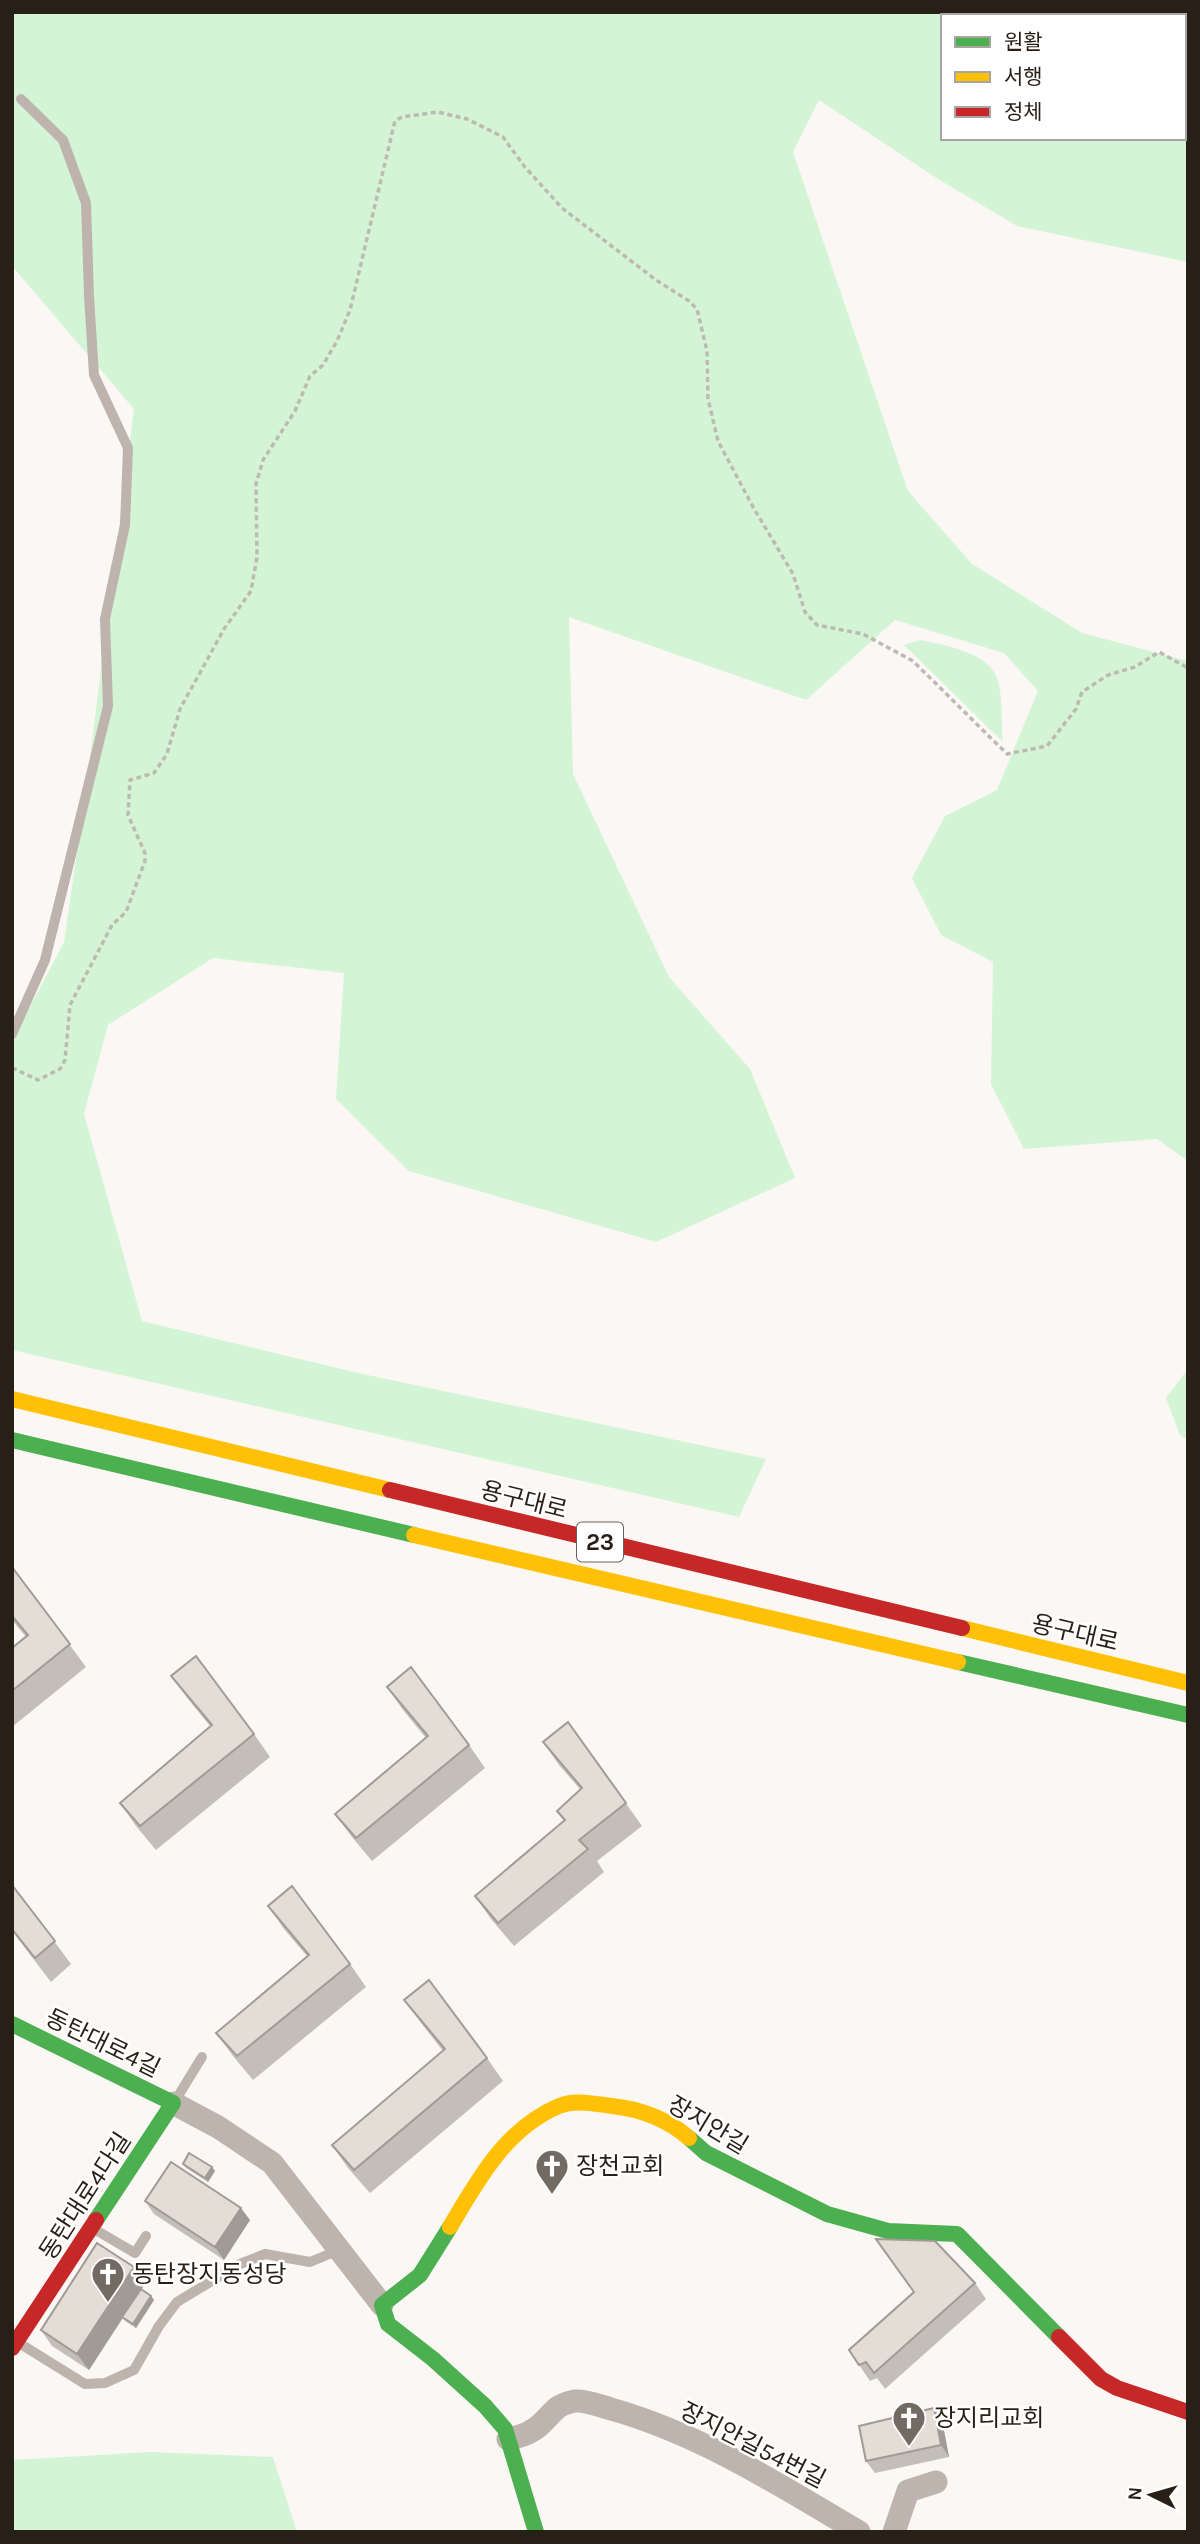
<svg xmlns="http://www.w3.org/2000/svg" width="1200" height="2544" font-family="Karla,'Noto Sans KR',sans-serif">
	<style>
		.green { fill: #d3f5d5; fill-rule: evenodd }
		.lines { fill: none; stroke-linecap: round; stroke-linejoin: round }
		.path { stroke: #bfb9b3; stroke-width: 3.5; stroke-dasharray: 5 3.5; stroke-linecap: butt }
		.lane { stroke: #beb4ad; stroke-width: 10 }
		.street { stroke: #beb4ad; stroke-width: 23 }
		.fast { stroke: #4caf50; stroke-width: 16 }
		.slow { stroke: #ffc107; stroke-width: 16 }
		.jam { stroke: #c62828; stroke-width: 16 }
		.wall { fill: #c4beb8 }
		.shaded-wall { fill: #a09b96 }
		.building { fill: #e4ddd6; stroke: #a09b96; stroke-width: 2 }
		.labels { text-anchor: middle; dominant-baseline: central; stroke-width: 5; stroke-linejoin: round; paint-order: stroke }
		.shield { fill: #fff; stroke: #68625d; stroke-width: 2 }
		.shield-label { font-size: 23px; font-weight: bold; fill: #281f17 }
		.street-label { font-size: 24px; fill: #281f17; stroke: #fff }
		.poi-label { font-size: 24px; fill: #281f17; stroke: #fff; text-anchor: start }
	</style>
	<rect width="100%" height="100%" fill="#faf7f4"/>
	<g class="green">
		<path d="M12 12H1188V262L1017 226 938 179 819 100 793 152 908 491 972 564 1082 633 1188 661V1161L1157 1139 1024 1149 991 1084 993 962 941 935 912 878 945 816 997 790 1038 691 1004 653 895 620 806 700 569 617 573 774 669 977 750 1069 795 1178 656 1242 409 1171 336 1099 344 973 213 958 108 1025 84 1114 142 1321 358 1373 766 1459 739 1517 12 1350V1041L64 942 85 797 134 409 12 266ZM943 16H1184V138H943Z"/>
		<path d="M920 640C944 645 992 653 998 681 1003 700 1001 722 1003 742L904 645Z"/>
		<polygon points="1188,1369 1188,1440 1180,1435 1166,1398"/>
		<polygon points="151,2452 273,2457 297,2532 12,2532 12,2460"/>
	</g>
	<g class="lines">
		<polyline class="path" points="12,1070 15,1069 38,1080 60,1069 65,1060 70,1005 112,925 126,912 145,861 145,853 128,815 130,780 154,773 167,754 180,709 224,629 251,591 257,557 256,484 263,460 295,411 310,376 323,365 337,341 350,310 395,121 402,117 438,112 467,119 503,137 524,166 562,208 656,280 689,301 697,309 707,351 708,399 718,441 753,507 793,574 805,612 817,625 863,634 913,661 1007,754 1047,746 1076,709 1082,692 1108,675 1135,667 1159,652 1188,668"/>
		<g class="lane">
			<polyline points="12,1034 45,960 108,706 105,619 125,525 128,448 94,375 89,296 86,203 63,140 21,99"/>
			<polyline points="175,2101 202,2057"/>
			<polyline points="94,2229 135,2253 146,2236"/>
			<polyline points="19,2343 85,2384 105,2383 134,2370 159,2326 177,2302 240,2264 265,2254 310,2262 339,2250"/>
		</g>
		<g class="street">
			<polyline points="173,2103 218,2127 272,2163 382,2305"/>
			<path d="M508 2439C519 2437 533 2432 541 2424 555 2411 555 2405 575 2401 586 2400 600 2406 611 2409 700 2434 780 2485 859 2532"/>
			<polyline points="894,2532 908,2491 936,2482"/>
		</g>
		<g class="fast">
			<polyline points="12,1440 414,1535"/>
			<polyline points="958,1662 1188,1715"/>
			<polyline points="12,2024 173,2103 96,2220"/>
			<polyline points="689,2138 706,2153 827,2214 888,2231 957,2234 1059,2337"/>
			<polyline points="450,2227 420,2275 382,2305 388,2324 433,2359 485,2406 505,2429 536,2532"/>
		</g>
		<g class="slow">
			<polyline points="12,1399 390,1490"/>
			<polyline points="414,1535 958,1662"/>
			<polyline points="962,1628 1188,1683"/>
			<path d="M450 2227C478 2180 505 2129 559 2106 575 2099 595 2104 612 2106 640 2109 667 2119 689 2138"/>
		</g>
		<g class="jam">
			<polyline points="390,1490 962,1628"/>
			<polyline points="1059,2337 1101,2379 1117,2388 1188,2412"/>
			<polyline points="12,2348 96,2220"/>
		</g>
	</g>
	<g class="wall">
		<polygon points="12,1567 86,1667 12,1727 12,1648 26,1637 12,1620"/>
		<polygon points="171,1676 254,1734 270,1757 156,1850 136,1826 120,1803 210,1726 188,1699"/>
		<polygon points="387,1687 469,1745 485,1768 372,1861 352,1837 335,1814 426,1738 403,1710"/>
		<polygon points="568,1722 642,1826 597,1861 604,1872 514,1946 491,1919 475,1896 564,1821 557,1811 580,1789 559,1765 543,1742"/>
		<polygon points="12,1885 71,1964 51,1982 12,1931"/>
		<polygon points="268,1906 350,1964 366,1987 253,2080 233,2056 216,2033 307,1956 284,1929"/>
		<polygon points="404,2000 487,2058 503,2081 370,2193 348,2168 332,2145 443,2051 421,2023"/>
		<polygon points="183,2164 212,2167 215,2171 208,2182 186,2168"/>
		<polygon points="145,2201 250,2220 224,2260 154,2214"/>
		<polygon points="145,2283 142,2289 151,2296 154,2300 136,2328 125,2321 123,2318 89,2370 52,2346 41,2330"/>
		<polygon points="975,2283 986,2299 885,2389 877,2378 870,2381 849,2350"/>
		<polygon points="942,2420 949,2457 875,2473 866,2461"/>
	</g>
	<g class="shaded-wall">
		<polygon points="212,2167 215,2171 208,2182 205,2178"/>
		<polygon points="241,2208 250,2220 224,2260 215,2247"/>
		<polygon points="134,2267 145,2283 89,2370 77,2354"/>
		<polygon points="151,2296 154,2300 136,2328 133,2324"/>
		<polygon points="934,2408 942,2420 949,2457 941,2445"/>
	</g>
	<g class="building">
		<polygon points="12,1567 70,1644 12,1691 12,1648 28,1635 12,1616"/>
		<polygon points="196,1656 254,1734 140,1826 120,1803 212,1725 171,1676"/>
		<polygon points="411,1667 469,1745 356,1838 335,1814 428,1736 387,1687"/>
		<polygon points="568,1722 626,1803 579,1840 588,1849 498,1923 475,1896 565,1820 557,1811 582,1788 543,1742"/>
		<polygon points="12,1885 55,1941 35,1958 12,1929"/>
		<polygon points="292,1886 350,1964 237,2056 216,2033 309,1955 268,1906"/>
		<polygon points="429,1980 487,2058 354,2170 332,2145 445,2049 404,2000"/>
		<polygon points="189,2153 212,2167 205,2178 183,2164"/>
		<polygon points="171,2162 241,2208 215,2247 145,2201"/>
		<polygon points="876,2239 935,2241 975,2283 874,2373 866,2362 859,2365 849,2350 914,2292"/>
		<polygon points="97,2243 134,2267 77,2354 41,2330"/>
		<polygon points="141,2289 151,2296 133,2324 122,2317"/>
		<polygon points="934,2408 941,2445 866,2461 859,2426"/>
	</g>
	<defs>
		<symbol id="church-pin" viewBox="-11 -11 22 30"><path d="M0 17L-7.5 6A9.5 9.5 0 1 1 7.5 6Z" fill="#726b64" stroke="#fff"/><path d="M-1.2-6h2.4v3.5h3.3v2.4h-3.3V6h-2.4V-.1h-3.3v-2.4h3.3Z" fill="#fff"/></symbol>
	</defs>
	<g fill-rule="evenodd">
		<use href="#church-pin" x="533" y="2147" width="38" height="52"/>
		<use href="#church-pin" x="89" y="2255" width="38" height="52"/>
		<use href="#church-pin" x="890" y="2399" width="38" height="52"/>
	</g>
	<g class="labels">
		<rect class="shield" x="577" y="1522.5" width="46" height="39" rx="5"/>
		<g class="shield-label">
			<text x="600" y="1542">23</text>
		</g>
		<g class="street-label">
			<text transform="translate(524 1500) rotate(14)">용구대로</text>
			<text transform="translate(1075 1633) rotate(13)">용구대로</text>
			<text transform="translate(103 2043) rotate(26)">동탄대로4길</text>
			<text transform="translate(708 2125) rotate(31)">장지안길</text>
			<text transform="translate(85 2196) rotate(-57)">동탄대로4다길</text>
			<text transform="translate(753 2445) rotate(27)">장지안길54번길</text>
		</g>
		<g class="poi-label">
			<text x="576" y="2166">장천교회</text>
			<text x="132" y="2274">동탄장지동성당</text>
			<text x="934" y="2418">장지리교회</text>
		</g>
	</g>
	<rect width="1200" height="2544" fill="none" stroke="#281f17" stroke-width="28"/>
	<rect x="941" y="14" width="245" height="126" fill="#ffffff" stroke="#a9a5a2" stroke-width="2"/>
	<rect x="955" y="37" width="35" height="10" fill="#4caf50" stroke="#a9a5a2" stroke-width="2"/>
	<text x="1004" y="49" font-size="21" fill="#281f17">원활</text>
	<rect x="955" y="72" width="35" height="10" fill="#ffc107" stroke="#a9a5a2" stroke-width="2"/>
	<text x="1004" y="84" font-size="21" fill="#281f17">서행</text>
	<rect x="955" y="107" width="35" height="10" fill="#c62828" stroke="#a9a5a2" stroke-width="2"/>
	<text x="1004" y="119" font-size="21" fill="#281f17">정체</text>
	<g transform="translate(1151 2495) rotate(275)" stroke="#ffffff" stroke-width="5" paint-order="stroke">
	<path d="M0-5L12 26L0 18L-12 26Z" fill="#281f17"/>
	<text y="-10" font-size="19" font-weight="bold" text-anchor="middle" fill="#281f17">N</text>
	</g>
</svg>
